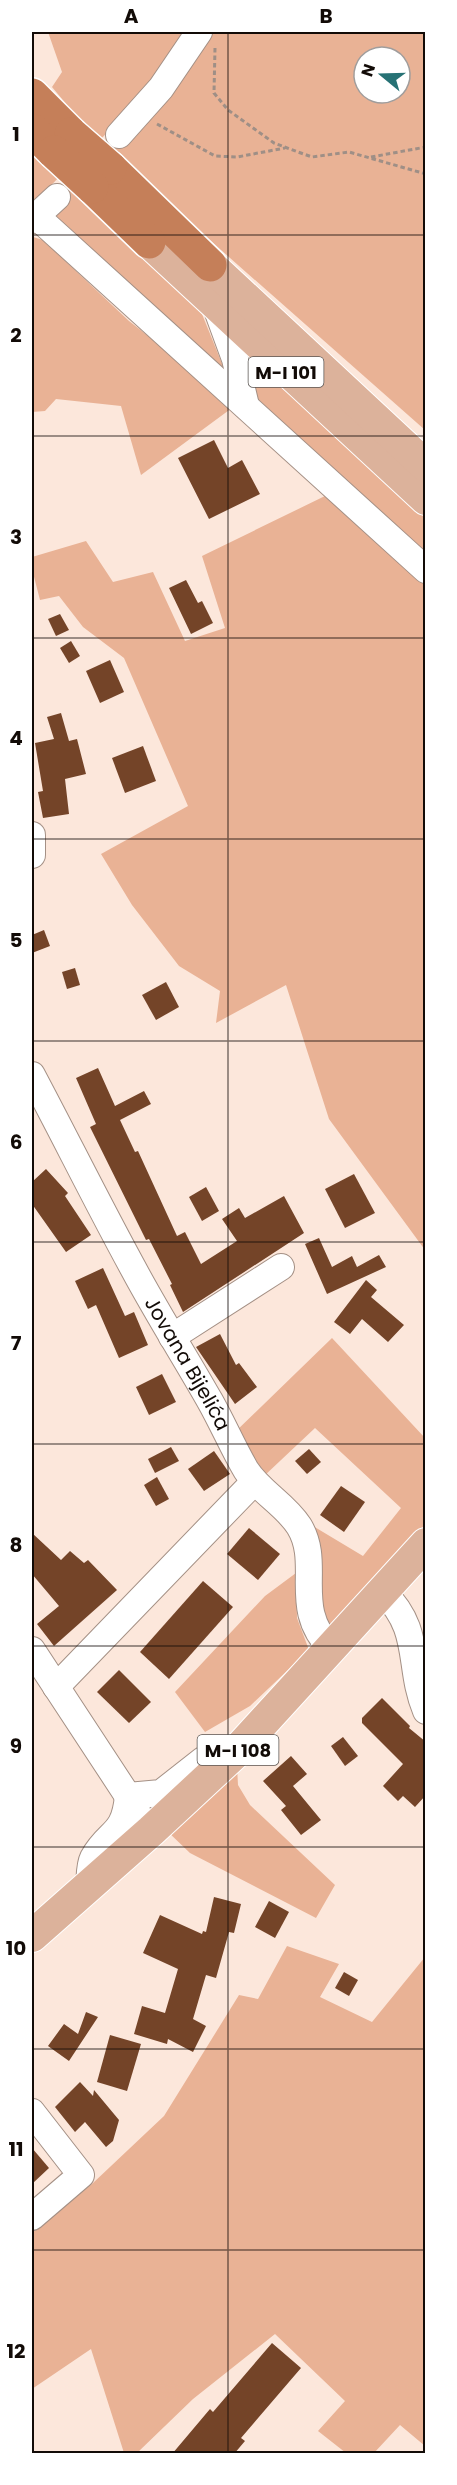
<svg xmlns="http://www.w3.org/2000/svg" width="457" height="2485" font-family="Poppins,sans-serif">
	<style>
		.green { fill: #e9b295; fill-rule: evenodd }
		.building { fill: #744428 }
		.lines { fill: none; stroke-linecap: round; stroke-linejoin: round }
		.minor-casing { stroke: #a49085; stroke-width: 28 }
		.major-casing { stroke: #fff; stroke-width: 34 }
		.highway-casing { stroke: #fff; stroke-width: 36 }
		.path { stroke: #9f8f86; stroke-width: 3; stroke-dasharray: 4.5 3; stroke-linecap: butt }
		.minor { stroke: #fff; stroke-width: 26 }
		.major { stroke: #dcb29b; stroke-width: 32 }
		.highway { stroke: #c57f59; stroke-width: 33 }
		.highway-bridge-casing { stroke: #fff; stroke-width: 36; stroke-linecap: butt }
		.highway-bridge { stroke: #c57f59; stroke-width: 33 }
		.grid { fill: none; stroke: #120b07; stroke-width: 1.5; stroke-opacity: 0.55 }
		.labels { text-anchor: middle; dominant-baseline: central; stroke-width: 6; stroke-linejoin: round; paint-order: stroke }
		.shield { fill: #fff; stroke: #595451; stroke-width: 1.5 }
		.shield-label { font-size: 18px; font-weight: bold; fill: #120b07 }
		.street-label { font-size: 20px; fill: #120b07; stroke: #fff }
		.neatline { fill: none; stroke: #120b07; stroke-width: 2 }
		.grid-label { font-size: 20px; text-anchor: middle; font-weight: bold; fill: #120b07 }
	</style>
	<rect width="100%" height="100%" fill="#fce7db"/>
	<g class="green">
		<polygon points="48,32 188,32 161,75 101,139 82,123 52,87 62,72"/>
		<path d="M205 32H425V430L119 160 111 148 161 98ZM364 57H400V93H364Z"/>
		<polygon points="32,143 63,173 32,205"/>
		<polygon points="74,183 202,314 229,381 56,223 53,208"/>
		<polygon points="33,237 43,240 129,321 236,405 141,475 121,406 56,399 45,411 32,412"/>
		<polygon points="242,349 425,517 425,553 253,395"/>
		<polygon points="327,495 425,582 425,1250 329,1119 286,985 216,1023 220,991 179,966 132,905 101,854 188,806 124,658 83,627 59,596 40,600 32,569 32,557 86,541 113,582 153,572 185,641 225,628 202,556"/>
		<polygon points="332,1338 425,1438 425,1532 333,1629 320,1620 313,1526 363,1556 401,1508 315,1428 263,1477 233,1434"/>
		<polygon points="296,1573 297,1618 309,1650 250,1706 205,1732 175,1692 265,1596"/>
		<polygon points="237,1766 238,1785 250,1805 335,1885 316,1918 190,1853 166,1830"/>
		<polygon points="287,1946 339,1964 320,1997 372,2022 425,1957 425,2446 400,2425 374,2453 346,2453 318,2431 345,2401 275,2334 193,2399 137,2453 124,2453 91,2349 32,2389 32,2233 93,2183 164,2116 239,1995 258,1999"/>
	</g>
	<g class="building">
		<polygon points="214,440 228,468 242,460 260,494 209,519 178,458"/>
		<polygon points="186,580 198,603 202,601 213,623 191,634 169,588"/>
		<polygon points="60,614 69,630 56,636 48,619"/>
		<polygon points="71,641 80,656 69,663 60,648"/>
		<polygon points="110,660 124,692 100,703 86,671"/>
		<polygon points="61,713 69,741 77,739 86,774 65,779 69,814 43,818 38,792 43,791 35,743 54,739 47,717"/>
		<polygon points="143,746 156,781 125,793 112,758"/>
		<polygon points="44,930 50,946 32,953 32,935"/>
		<polygon points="75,968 80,985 67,989 62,972"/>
		<polygon points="166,982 179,1007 156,1020 142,995"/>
		<polygon points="98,1068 115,1106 144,1091 151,1104 120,1120 135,1152 138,1151 177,1236 185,1232 201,1264 237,1241 222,1219 239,1208 245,1218 284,1196 304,1233 183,1312 170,1285 172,1284 149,1239 146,1240 90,1127 96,1124 76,1078"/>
		<polygon points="46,1169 68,1193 65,1196 91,1235 66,1252 32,1204 32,1182"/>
		<polygon points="354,1174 375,1213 345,1228 325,1189"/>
		<polygon points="206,1187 219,1211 202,1221 189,1197"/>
		<polygon points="319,1238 332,1267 352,1256 357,1267 379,1255 386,1267 327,1294 305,1244"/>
		<polygon points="103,1268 125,1316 134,1312 148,1345 119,1358 96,1305 88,1309 75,1281"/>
		<polygon points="366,1280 377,1290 371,1297 404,1325 388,1342 362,1319 350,1334 334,1322"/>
		<polygon points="220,1334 236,1365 239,1363 257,1387 235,1404 196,1347"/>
		<polygon points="162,1374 176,1402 149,1415 136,1387"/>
		<polygon points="171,1447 179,1461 155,1473 148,1459"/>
		<polygon points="309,1449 321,1462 307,1474 295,1461"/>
		<polygon points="214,1451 230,1474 204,1491 188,1469"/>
		<polygon points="157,1477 169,1499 156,1506 144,1485"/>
		<polygon points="341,1486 365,1502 344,1532 320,1515"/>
		<polygon points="249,1528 280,1554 258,1580 227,1554"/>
		<polygon points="32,1533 61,1560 70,1551 84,1563 88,1560 117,1590 54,1646 37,1624 59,1606 32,1574"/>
		<polygon points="203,1581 233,1607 169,1679 140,1652"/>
		<polygon points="119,1670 151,1702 129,1723 97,1692"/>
		<polygon points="382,1698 410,1726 409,1728 426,1742 426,1795 415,1807 403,1796 398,1801 383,1786 403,1764 362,1723 362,1718"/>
		<polygon points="343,1737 358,1756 345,1766 331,1746"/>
		<polygon points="291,1756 307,1774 293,1786 321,1820 301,1835 281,1810 286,1806 263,1781"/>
		<polygon points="214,1897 241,1904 234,1933 229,1932 216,1978 206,1975 193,2019 206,2026 193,2052 168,2039 167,2044 134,2034 142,2006 165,2013 178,1969 143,1953 160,1915 202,1934 203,1931 206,1932"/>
		<polygon points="269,1901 289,1912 275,1938 255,1927"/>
		<polygon points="344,1972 358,1980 349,1996 335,1988"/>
		<polygon points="86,2012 98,2017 69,2061 48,2046 64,2024 78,2034"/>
		<polygon points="110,2035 141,2044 127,2091 97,2082"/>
		<polygon points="80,2082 93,2096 94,2090 119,2120 113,2141 106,2147 85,2122 75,2132 55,2107"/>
		<polygon points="32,2148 49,2168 32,2184"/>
		<polygon points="272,2343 301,2368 241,2438 245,2441 234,2454 172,2454 210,2409 213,2412"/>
	</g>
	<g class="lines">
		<defs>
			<g id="minor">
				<polyline points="119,135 161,88 199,32"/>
				<polyline points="36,216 426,570"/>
				<polyline points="32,220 57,197"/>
				<polyline points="216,307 235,359 246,406"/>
				<polyline points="32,835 32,855"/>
				<path id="s1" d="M32 1075C66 1139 98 1204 133 1268 157 1313 185 1357 210 1401 223 1424 233 1448 246 1470 260 1492 285 1504 299 1526 323 1565 290 1608 332 1649"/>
				<polyline points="172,1337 281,1267"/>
				<path d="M383 1592C423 1631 407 1665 426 1711"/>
				<polyline points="32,1650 137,1810"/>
				<polyline points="56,1687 254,1482"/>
				<path d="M89 1887C90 1877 89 1866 93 1858 109 1829 124 1837 128 1796L161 1793 203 1760 235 1753"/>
				<polyline points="32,2112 81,2175 32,2217"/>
			</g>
			<g id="major">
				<polyline points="149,242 426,499"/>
				<polyline points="210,265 426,466"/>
				<polyline points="32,1936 151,1831 235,1753 426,1544"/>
			</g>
			<g id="highway">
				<polyline points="32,95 71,134"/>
				<polyline points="32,130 54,152"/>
				<polyline points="110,168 210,265"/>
				<polyline points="92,187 149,242"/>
			</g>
		</defs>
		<use href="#minor" class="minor-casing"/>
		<use href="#major" class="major-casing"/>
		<use href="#highway" class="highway-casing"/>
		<g class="path">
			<polyline points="215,48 214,93 228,110 274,143 298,152 312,157 349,152 426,174"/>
			<polyline points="157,124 215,156 237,157 285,148"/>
			<polyline points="371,157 426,147"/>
		</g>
		<use href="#minor" class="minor"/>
		<use href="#major" class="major"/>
		<use href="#highway" class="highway"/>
		<defs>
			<g id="highway-bridge">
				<polyline points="71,134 110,168"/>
				<polyline points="54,152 92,187"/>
			</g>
		</defs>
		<use href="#highway-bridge" class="highway-bridge-casing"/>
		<use href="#highway-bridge" class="highway-bridge"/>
	</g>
	<path class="grid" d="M228 32V2454M32 235H426M32 436H426M32 638H426M32 839H426M32 1041H426M32 1242H426M32 1444H426M32 1646H426M32 1847H426M32 2049H426M32 2250H426"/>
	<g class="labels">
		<g class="shield">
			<rect x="248.5" y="357" width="75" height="30" rx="4.5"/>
			<rect x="197.5" y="1735" width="81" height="30" rx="4.5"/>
		</g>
		<g class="shield-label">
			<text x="286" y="372">M-I 101</text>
			<text x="238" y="1750">M-I 108</text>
		</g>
		<g class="street-label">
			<text stroke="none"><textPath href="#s1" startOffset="328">Jovana Bijelića</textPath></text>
		</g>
	</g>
	<rect width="457" height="2485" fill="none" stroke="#ffffff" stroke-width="66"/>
	<g transform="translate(382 75) rotate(289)"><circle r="28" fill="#ffffff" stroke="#a09d9c" stroke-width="1.5"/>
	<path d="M0-4.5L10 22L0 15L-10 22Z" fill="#277275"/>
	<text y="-9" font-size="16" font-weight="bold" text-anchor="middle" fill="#120b07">N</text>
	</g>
	<rect x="33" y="33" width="391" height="2419" class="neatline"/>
	<g class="grid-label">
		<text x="131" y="23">A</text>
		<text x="326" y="23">B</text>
		<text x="16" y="141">1</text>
		<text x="16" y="342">2</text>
		<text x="16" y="544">3</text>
		<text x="16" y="745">4</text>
		<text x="16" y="947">5</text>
		<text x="16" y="1149">6</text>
		<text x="16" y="1350">7</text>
		<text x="16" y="1552">8</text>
		<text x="16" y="1753">9</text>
		<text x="16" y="1955">10</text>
		<text x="16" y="2156">11</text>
		<text x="16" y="2358">12</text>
	</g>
</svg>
